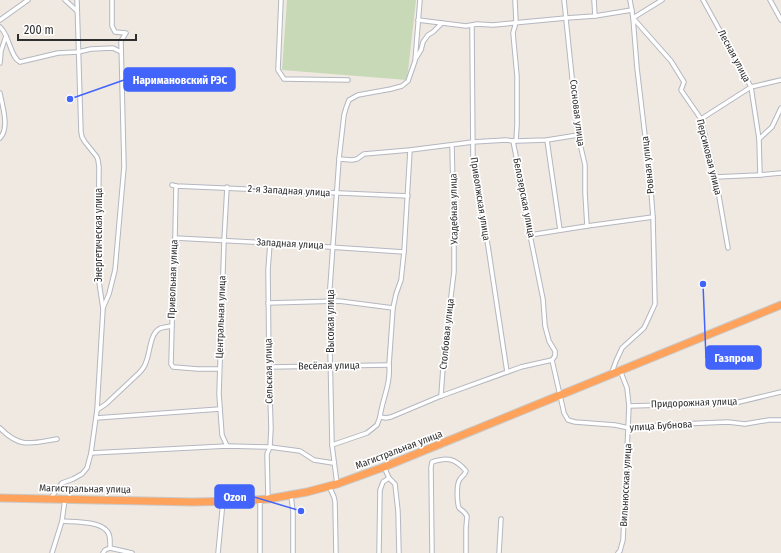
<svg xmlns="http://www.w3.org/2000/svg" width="781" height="553" font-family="'Fira Sans Condensed',sans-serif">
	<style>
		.cemetery { fill: #c8d9b8 }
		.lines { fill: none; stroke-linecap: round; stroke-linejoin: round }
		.street-casing { stroke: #b4b7c1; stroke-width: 5.5 }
		.highway-casing { stroke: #c9c9c9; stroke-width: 9 }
		.street { stroke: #fff; stroke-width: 3.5 }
		.highway { stroke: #ffa35c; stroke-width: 7 }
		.labels { text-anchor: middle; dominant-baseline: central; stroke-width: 3.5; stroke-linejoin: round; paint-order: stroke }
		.street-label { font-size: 10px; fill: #2e2e2e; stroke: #fff }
		.leader { fill: none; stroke: #4264fb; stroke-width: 1.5 }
		.callout-dot { fill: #4264fb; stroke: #fff; stroke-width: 1.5 }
		.callout { fill: #4264fb; stroke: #4264fb; stroke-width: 1.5 }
		.callout-label { font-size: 11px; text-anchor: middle; font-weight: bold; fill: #fff }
	</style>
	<rect width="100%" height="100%" fill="#efe9e1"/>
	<polygon class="cemetery" points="287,0 416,0 407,80 282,70"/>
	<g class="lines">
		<defs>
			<g id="street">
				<polyline points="65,0 77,11"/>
				<polyline points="281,0 278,70 284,79 348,80"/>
				<polyline points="515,0 516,22 513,33 517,76 517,125 516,141 513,141 516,156 520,187 530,235 543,299 545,326 549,341 555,351 555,356 552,360 564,413 568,420 575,422 615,425 629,428 681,424 728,422 745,424 769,420 781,420"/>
				<polyline points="564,0 578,135 585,165 585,193 587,226"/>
				<polyline points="594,0 595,16"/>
				<polyline points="662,0 633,18 671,61 684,82 681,90 701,119 717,185 728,248"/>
				<polyline points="703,0 751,87 759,139"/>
				<polyline points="770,0 781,20"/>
				<polyline points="0,20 28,0"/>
				<polyline points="418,20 466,26 477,24 493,25 566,18 595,16 632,10"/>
				<polyline points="472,26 473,163 488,246 507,372"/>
				<path d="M0 27C10 36 10 57 20 62L58 53 78 52 91 49 113 48 121 52"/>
				<polyline points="416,58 421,50 423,42 428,35 433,32 442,23"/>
				<polyline points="0,63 1,51 6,36"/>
				<path d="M0 93C2 105 10 128 0 138"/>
				<polyline points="781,108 772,127 759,139 760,175 781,173"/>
				<polyline points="701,119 751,87 781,80"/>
				<polyline points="547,140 560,230"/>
				<polyline points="516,141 547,140 578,135"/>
				<polyline points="339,159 352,160 357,159 364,154 410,150 473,142 506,140 513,141"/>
				<polyline points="715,177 760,175"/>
				<polyline points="172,185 176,186 408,196"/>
				<polyline points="530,235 587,226 653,217"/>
				<polyline points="175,238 270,243 404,252"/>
				<polyline points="268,303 339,301 393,308"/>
				<polyline points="103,308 109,294 115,270 124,167 121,41 126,33 115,32 112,26 112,0"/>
				<polyline points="172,326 171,364 173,367 198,369 219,369"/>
				<polyline points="269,367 389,365"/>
				<polyline points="612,372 616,361 622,348 644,328 651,313 655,304 653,217 650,178 637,68 633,18 630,0"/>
				<polyline points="441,396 444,353 454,272 454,236 452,145"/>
				<polyline points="629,406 735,403 781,392"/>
				<path d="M97 410 106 404 139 373C142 370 145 366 146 362 150 353 150 334 159 329 162 327 168 327 172 326L175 238 176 186"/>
				<path d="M380 417C382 400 391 384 389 365L393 308 396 294 401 280 404 252 410 150"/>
				<polyline points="96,418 220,409"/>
				<path d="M0 428C20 449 32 443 57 439"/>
				<polyline points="332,445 367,433 377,425 380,417 386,418 391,417 441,396 521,367 552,360"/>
				<polyline points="227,446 222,435 219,394 224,241 227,187"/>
				<polyline points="91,453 227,446 270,447 300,451 314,460 333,463"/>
				<polyline points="384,467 389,478 395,484 398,511 399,553"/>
				<polyline points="337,484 332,445 329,301 339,159 344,115 346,108 349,100 358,95 391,89 402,86 408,81 415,61 420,0"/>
				<polyline points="329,486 334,497 335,502 336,553"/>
				<polyline points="291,495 293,512 293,553"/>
				<polyline points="50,499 62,483 73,479 82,474 87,468 91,453 97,410 103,309 98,275 99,167 98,160 97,157 85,142 82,137 81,132 77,0"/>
				<polyline points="260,499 260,553"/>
				<polyline points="268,499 267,454 270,447 271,428 269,367 268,270 270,243"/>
				<path d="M62 521C73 522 98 521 106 530 111 534 110 542 110 548"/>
				<polyline points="52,553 62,521 65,499"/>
				<polyline points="103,553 105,550 110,548 132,553"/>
				<polyline points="218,553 223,501"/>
				<polyline points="379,553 380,490 383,482 389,478"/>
				<path d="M432 553 431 467 432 462C447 457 455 458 466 471 464 476 463 475 460 479 456 484 457 502 459 508L464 512 467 516 466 528V553"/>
				<polyline points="499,553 501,519"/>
				<polyline points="618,553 620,551 623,540 629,406 627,388 620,370"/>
			</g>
			<polyline id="highway" points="0,498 193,502 239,501 268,499 307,492 337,484 384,467 781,305"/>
		</defs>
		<use href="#street" class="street-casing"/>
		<use href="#highway" class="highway-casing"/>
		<use href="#street" class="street"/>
		<use href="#highway" class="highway"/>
	</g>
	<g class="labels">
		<g class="street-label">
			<text transform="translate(734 56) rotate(62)">Лесная улица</text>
			<text transform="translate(577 113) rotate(83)">Сосновая улица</text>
			<text transform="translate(709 157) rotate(76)">Персиковая улица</text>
			<text transform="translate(648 165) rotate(-96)">Ровная улица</text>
			<text transform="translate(289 191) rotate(3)">2-я Западная улица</text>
			<text transform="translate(524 198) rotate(79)">Белозерская улица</text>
			<text transform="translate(480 199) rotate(81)">Приволжская улица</text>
			<text transform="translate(454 209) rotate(-91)">Усадебная улица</text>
			<text transform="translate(99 235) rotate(-90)">Энергетическая улица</text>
			<text transform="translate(290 244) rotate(3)">Западная улица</text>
			<text transform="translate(173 279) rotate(-88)">Привольная улица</text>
			<text transform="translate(221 317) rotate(-88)">Центральная улица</text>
			<text transform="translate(331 321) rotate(-90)">Высокая улица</text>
			<text transform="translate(447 334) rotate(-84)">Столбовая улица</text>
			<text transform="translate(329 366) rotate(-1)">Весёлая улица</text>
			<text transform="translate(269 371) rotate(-91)">Сельская улица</text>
			<text transform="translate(694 403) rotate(-2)">Придорожная улица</text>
			<text transform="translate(661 426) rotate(-3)">улица Бубнова</text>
			<text transform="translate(399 450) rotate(-21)">Магистральная улица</text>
			<text transform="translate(626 485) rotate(-87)">Вильнюсская улица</text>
			<text transform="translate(85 489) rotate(1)">Магистральная улица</text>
		</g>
	</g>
	<path class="leader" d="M70 99L124 80M703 284L706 358M301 511L254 497"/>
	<g class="callout-dot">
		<circle cx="70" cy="99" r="4"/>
		<circle cx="703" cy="284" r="4"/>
		<circle cx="301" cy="511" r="4"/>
	</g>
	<g class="callout">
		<rect x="124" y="68" width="111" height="23" rx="4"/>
		<rect x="706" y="346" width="55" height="23" rx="4"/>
		<rect x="215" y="485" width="39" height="23" rx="4"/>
	</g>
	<g class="callout-label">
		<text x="180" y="84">Наримановский РЭС</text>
		<text x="734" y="362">Газпром</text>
		<text x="235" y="501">Ozon</text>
	</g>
	<path d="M18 34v6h118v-6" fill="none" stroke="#2e2e2e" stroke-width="2"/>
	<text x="24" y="34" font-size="12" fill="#2e2e2e" stroke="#ffffff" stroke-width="3" paint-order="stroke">200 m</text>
</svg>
